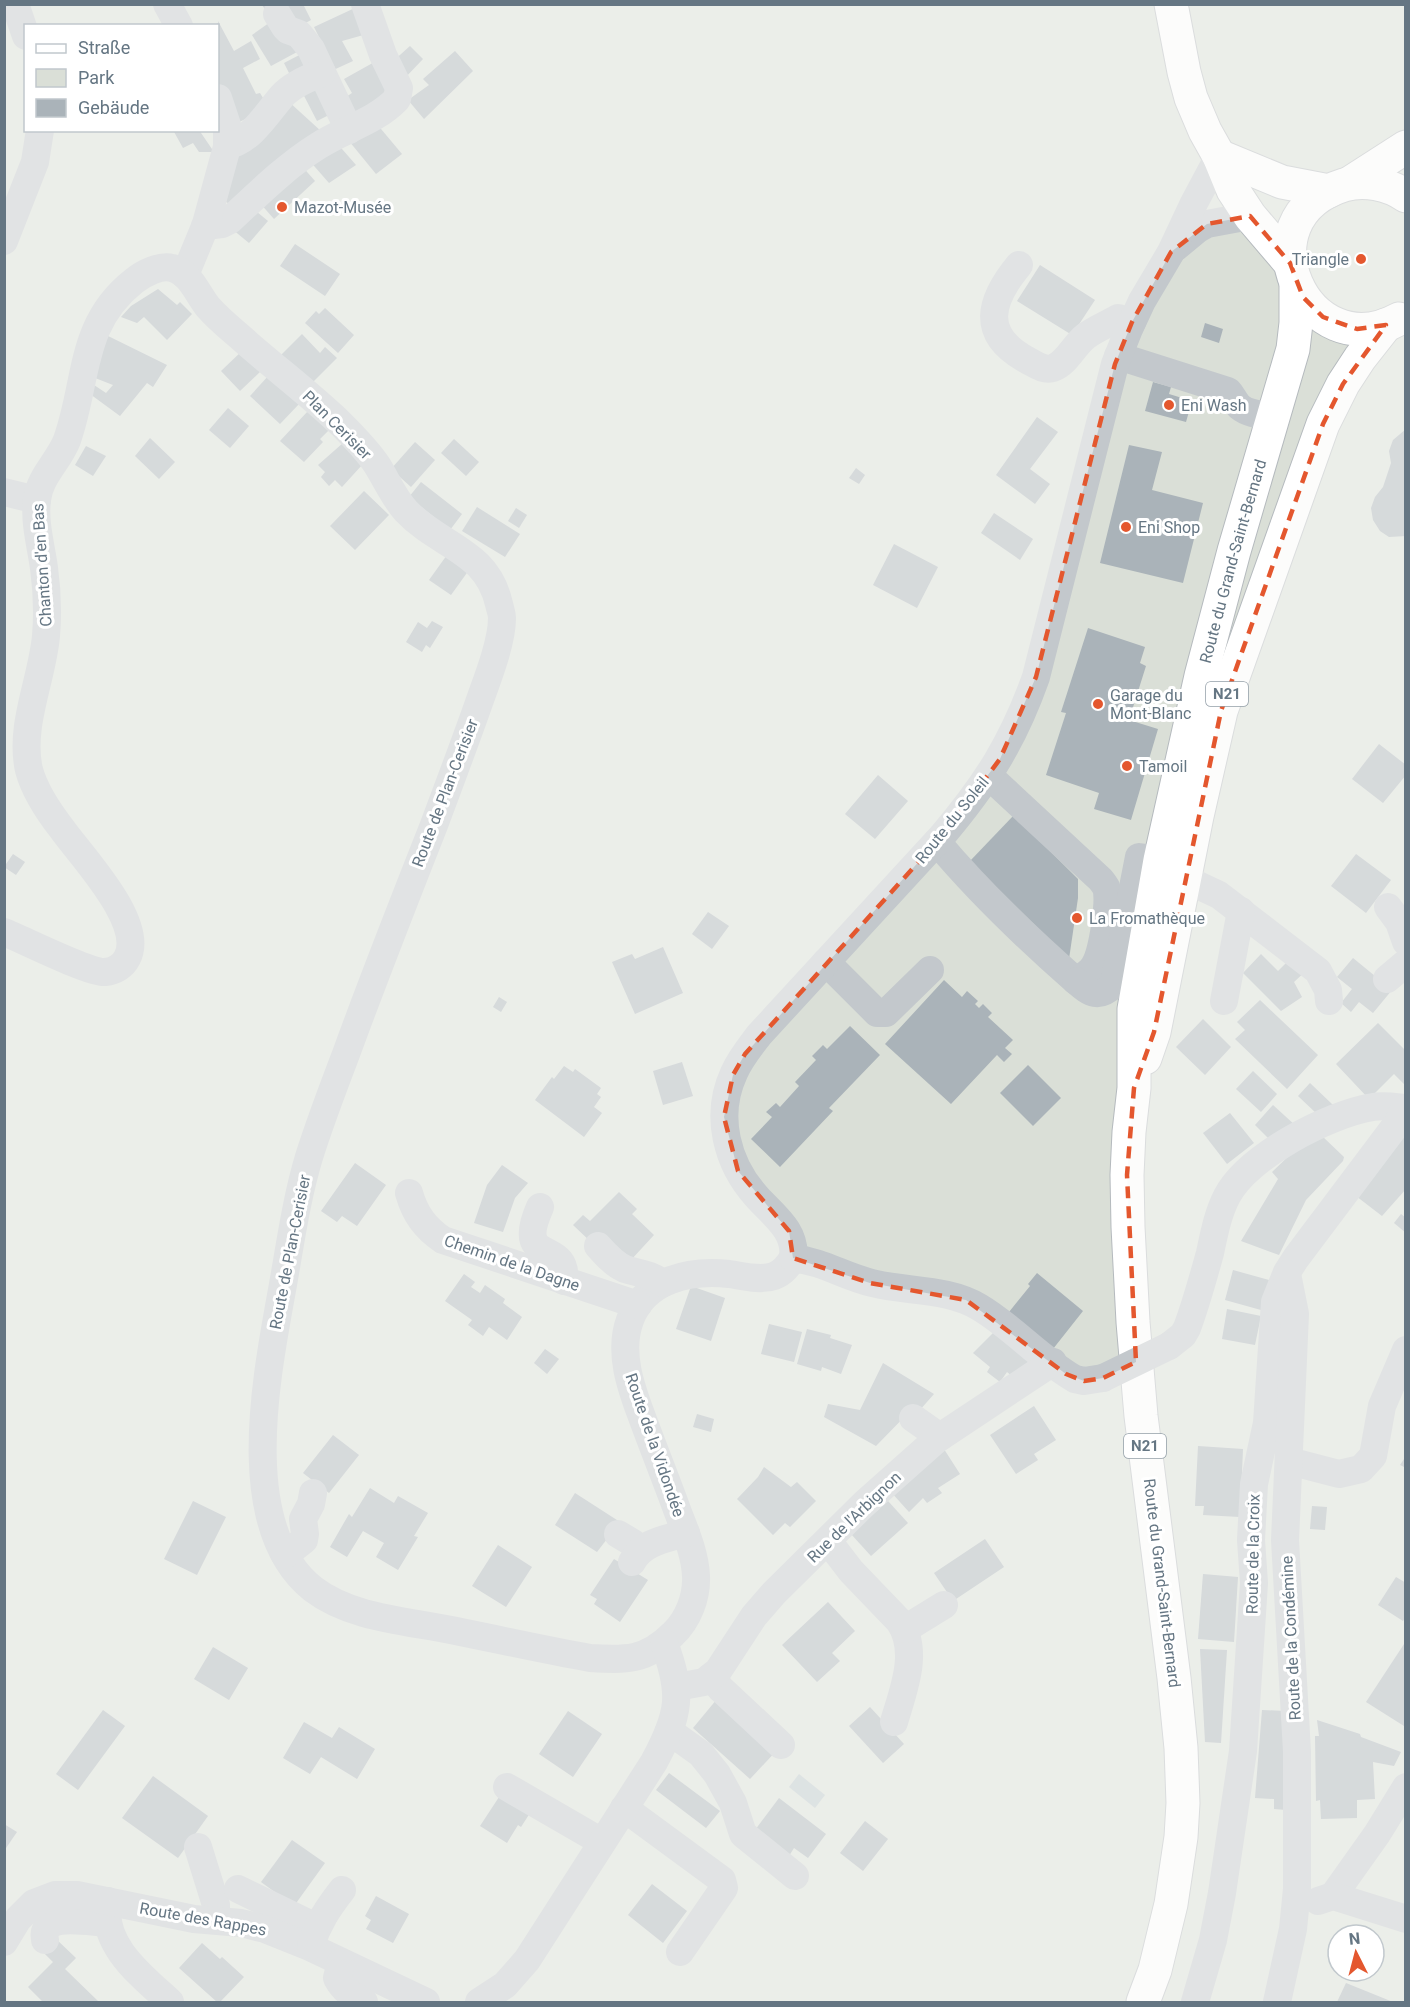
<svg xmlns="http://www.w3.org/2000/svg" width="1410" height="2007" font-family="Roboto,sans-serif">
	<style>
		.green { fill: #dadfd7; fill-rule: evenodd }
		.water { fill: #bbc7cb }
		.building { fill: #aab3b9 }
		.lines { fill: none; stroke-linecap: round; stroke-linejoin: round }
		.major-casing { stroke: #b5babe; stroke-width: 35 }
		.highway-casing { stroke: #b4b9bd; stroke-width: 35 }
		.minor { stroke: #c3c8cc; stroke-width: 28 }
		.major { stroke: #fff; stroke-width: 33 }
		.highway { stroke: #fff; stroke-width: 33 }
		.minor-bridge { stroke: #c3c8cc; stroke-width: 28 }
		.marked { fill: none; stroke: #e4572e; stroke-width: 4.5; stroke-dasharray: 12 8; stroke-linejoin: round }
		.poi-dot { fill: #e4572e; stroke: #fff; stroke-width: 2 }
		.labels { text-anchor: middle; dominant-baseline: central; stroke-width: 6; stroke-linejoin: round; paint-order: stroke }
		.shield { fill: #fff; stroke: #939fa8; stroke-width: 1.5 }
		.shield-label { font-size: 15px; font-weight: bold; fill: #657683 }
		.poi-label { font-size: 16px; fill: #657683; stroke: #fff; text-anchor: start }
		.street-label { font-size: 16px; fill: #657683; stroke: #fff }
	</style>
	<rect width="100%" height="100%" fill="#fafaf8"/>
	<path class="green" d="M5 5H1405V2002H5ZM26 26H218V130H26ZM1338 1935H1374V1971H1338Z"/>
	<polygon class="water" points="799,1774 825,1795 815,1808 789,1787"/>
	<g class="building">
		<polygon points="261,4 303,4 311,20 291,31 269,14"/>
		<polygon points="357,7 367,34 342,41 353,61 329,72 322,43 314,27"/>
		<polygon points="276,18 297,52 271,66 252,35"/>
		<polygon points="218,21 234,51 251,41 260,59 243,68 256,94 260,93 269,108 237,123 218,82 218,26 212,26 218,23"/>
		<polygon points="410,46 423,59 403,80 391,63"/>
		<polygon points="307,51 317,71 294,83 284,63"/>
		<polygon points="455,51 473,71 424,119 408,100 429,85 423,79"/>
		<polygon points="378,60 395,93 350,122 340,101 352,93 344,79"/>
		<polygon points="320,77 337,111 317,121 300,88"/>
		<polygon points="288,101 322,132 235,207 226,202 237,155"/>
		<polygon points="376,123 402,154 376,174 349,141"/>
		<polygon points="173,130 199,130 214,152 199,152 193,143 183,148"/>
		<polygon points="335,141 356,165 329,183 308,159"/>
		<polygon points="300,164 315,181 274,219 259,202"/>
		<polygon points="251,207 268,221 249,243 232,229"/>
		<polygon points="295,244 340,274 325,296 280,266"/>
		<polygon points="1040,265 1095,300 1072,335 1017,301"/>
		<polygon points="158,289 177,305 180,302 192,314 167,340 144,317 137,323 121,317 131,306"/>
		<polygon points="325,308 354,335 338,353 305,323 316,311 319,314"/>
		<polygon points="1205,323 1223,329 1219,343 1201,337"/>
		<polygon points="104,334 167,365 153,387 147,383 120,416 90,394 94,385 106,393 113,385 90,376"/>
		<polygon points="302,334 320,353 325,347 337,358 308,387 281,355"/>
		<polygon points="243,350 262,370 240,391 221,371"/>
		<polygon points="270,374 300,403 280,424 250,396"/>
		<polygon points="1153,382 1171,387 1169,394 1192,401 1186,422 1145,411"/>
		<polygon points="228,408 249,426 230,448 209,430"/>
		<polygon points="308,411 329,430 320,439 323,442 304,462 280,441"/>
		<polygon points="1037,417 1058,432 1030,469 1050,484 1035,504 996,475"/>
		<polygon points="1406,429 1406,536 1389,537 1380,531 1373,520 1371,508 1375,497 1383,487 1391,463 1389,451 1393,440"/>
		<polygon points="150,438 175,462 159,479 135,456"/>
		<polygon points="454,439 479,462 466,476 441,453"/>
		<polygon points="415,442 435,460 411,487 391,469"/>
		<polygon points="343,443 362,465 342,487 335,480 329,486 321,477 325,472 318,465"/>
		<polygon points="1129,445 1162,452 1152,490 1203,503 1183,583 1100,563"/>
		<polygon points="86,446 106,456 93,476 75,465"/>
		<polygon points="856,468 865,475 859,484 849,478"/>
		<polygon points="421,482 462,514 450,530 409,497"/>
		<polygon points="364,491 389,515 355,550 330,526"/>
		<polygon points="477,507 520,534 505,557 462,531"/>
		<polygon points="516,508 527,515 519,528 508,521"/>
		<polygon points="994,513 1033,539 1020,560 981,533"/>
		<polygon points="894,544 938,567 917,608 873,585"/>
		<polygon points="447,555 469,570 451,595 429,580"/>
		<polygon points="432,621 443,627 430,648 426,645 422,652 406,642 418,622 427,628"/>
		<polygon points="1088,628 1145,647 1140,663 1146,666 1129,720 1158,729 1131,820 1094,809 1099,793 1046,775 1066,713 1061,712"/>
		<polygon points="1379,744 1406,765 1406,775 1383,803 1352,779"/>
		<polygon points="878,775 908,801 875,839 845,814"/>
		<polygon points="1014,815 1078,879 1078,898 1069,959 970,861"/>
		<polygon points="13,854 25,862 16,875 4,867"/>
		<polygon points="1356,854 1391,880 1366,913 1331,886"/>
		<polygon points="708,912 729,926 712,949 692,934"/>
		<polygon points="663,947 683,993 635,1014 612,962 632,954 635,959"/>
		<polygon points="1261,954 1278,971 1293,956 1308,969 1294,982 1302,997 1281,1011 1243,973"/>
		<polygon points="1353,958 1392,990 1373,1013 1359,1002 1351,1012 1341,1003 1352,989 1337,977"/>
		<polygon points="944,980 962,997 967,991 978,1001 975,1004 979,1008 983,1004 992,1013 988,1017 1013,1040 1005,1048 1012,1054 1004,1062 997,1055 951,1104 885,1044"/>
		<polygon points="499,997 507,1002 501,1012 493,1007"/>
		<polygon points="1260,1000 1318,1055 1287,1089 1235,1039 1245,1030 1237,1022"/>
		<polygon points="1203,1019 1231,1047 1205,1075 1176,1047"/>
		<polygon points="1378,1023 1406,1051 1406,1086 1394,1074 1369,1099 1336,1064"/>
		<polygon points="850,1026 880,1055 829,1108 833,1111 780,1167 751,1139 772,1117 766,1112 776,1103 780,1107 799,1086 795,1082 816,1060 812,1056 823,1045 827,1049"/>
		<polygon points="682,1062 693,1096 663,1105 653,1071"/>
		<polygon points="1028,1065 1061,1098 1033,1126 1000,1093"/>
		<polygon points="564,1066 573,1072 575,1069 601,1088 597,1094 601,1097 594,1107 602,1113 584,1137 535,1100 552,1077 554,1079"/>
		<polygon points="1253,1071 1277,1094 1261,1112 1236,1089"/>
		<polygon points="1310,1083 1333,1105 1317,1114 1298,1096"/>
		<polygon points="1273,1105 1296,1126 1270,1140 1255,1125"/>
		<polygon points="1230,1113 1254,1143 1227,1164 1203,1133"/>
		<polygon points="1406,1132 1406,1189 1382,1216 1356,1196"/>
		<polygon points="1322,1136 1344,1157 1343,1161 1306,1200 1279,1255 1241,1241 1278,1179 1272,1172 1297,1148"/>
		<polygon points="355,1163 386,1185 357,1226 342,1216 337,1222 321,1211"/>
		<polygon points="502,1165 528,1183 515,1198 503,1232 474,1223 487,1185"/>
		<polygon points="619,1192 637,1209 632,1214 654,1235 630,1261 592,1243 573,1225 583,1215 590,1221"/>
		<polygon points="1401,1214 1406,1218 1406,1233 1394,1223"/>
		<polygon points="1233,1270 1269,1280 1261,1310 1225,1300"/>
		<polygon points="1037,1273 1083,1311 1053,1349 1009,1312 1030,1286 1028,1284"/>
		<polygon points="464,1274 475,1282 471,1287 480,1293 485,1285 505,1299 503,1303 522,1317 507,1340 489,1327 483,1336 468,1325 472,1320 445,1301"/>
		<polygon points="691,1286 725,1298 711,1341 676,1329"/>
		<polygon points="1227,1309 1261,1316 1255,1345 1222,1339"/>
		<polygon points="769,1324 802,1332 794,1362 761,1354"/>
		<polygon points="807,1329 831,1335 830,1338 852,1345 841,1374 822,1367 821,1371 797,1364"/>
		<polygon points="996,1330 1033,1365 1013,1377 1007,1372 1000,1382 987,1372 990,1367 973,1353"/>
		<polygon points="545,1349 559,1359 547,1374 534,1363"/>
		<polygon points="883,1363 934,1394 919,1411 913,1408 876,1446 824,1417 828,1404 860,1410"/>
		<polygon points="1034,1406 1056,1440 1034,1454 1038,1460 1016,1474 990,1435"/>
		<polygon points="697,1414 714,1419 711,1432 693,1427"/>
		<polygon points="333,1435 359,1455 329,1493 303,1473"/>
		<polygon points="942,1446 960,1474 938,1488 942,1493 927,1503 923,1498 909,1512 891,1492"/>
		<polygon points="1198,1446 1243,1449 1240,1517 1203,1515 1204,1506 1195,1506"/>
		<polygon points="1406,1456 1406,1468 1400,1465"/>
		<polygon points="764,1467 791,1487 797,1482 816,1501 790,1527 785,1523 773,1535 737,1499 758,1477"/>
		<polygon points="370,1488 394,1503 398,1496 428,1513 414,1536 418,1537 398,1570 376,1557 384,1543 363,1531 347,1557 330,1547 349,1514 352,1517"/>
		<polygon points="575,1493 620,1522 597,1552 555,1525"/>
		<polygon points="193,1501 226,1517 197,1575 164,1559"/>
		<polygon points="888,1501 908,1523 871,1556 851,1534"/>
		<polygon points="1312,1506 1327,1507 1325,1530 1310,1529"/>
		<polygon points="985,1539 1004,1567 953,1601 934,1573"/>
		<polygon points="498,1545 532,1567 506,1607 472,1586"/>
		<polygon points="614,1559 648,1580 620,1622 594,1604 597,1599 590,1595"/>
		<polygon points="1203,1574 1238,1577 1234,1642 1198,1639"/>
		<polygon points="1396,1577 1406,1583 1406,1616 1403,1621 1378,1605"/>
		<polygon points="828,1602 855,1631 832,1653 840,1661 817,1682 782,1645"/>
		<polygon points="1406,1641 1406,1723 1404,1726 1366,1702"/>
		<polygon points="213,1647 248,1668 229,1700 194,1679"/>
		<polygon points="1200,1649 1227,1650 1221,1743 1205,1742"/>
		<polygon points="717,1699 778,1749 750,1779 693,1728"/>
		<polygon points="870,1707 904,1744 883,1763 849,1726"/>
		<polygon points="103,1710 125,1726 78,1790 56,1774"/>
		<polygon points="1262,1710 1285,1711 1287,1810 1274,1809 1274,1799 1255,1798"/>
		<polygon points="568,1711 602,1734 573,1777 539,1754"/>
		<polygon points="1317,1720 1360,1734 1361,1737 1401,1752 1394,1766 1373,1762 1375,1799 1357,1800 1357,1818 1321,1819 1320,1800 1316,1801 1315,1736 1319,1736"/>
		<polygon points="304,1722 332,1738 339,1727 375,1749 357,1779 321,1757 310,1774 283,1758"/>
		<polygon points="669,1773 720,1811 706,1828 656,1790"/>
		<polygon points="153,1776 208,1816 178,1858 122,1818"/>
		<polygon points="501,1794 530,1813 521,1827 518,1825 507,1843 480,1826"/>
		<polygon points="779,1798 826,1834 808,1858 794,1848 789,1856 755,1830"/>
		<polygon points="865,1821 888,1839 863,1871 840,1853"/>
		<polygon points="4,1824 17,1832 4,1851"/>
		<polygon points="292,1840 325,1863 294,1906 261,1882"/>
		<polygon points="652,1884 687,1911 663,1943 628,1915"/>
		<polygon points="376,1896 409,1914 393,1943 366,1929 371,1920 365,1916"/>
		<polygon points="55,1938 76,1958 65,1969 99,2002 43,2002 28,1987 53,1962 42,1951"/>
		<polygon points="202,1943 220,1959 222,1957 244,1977 220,2002 217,2002 179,1968"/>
		<polygon points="1346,1983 1393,2002 1337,2002"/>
	</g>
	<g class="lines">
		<defs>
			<g id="major">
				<polyline points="1171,4 1184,72 1191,98 1205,131 1219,156 1233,190 1250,216 1290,263"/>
				<polyline points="1219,156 1282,182 1329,191"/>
				<path d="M1399 319C1306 370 1237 218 1344 185 1364 179 1389 184 1406 196"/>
				<polyline points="1145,1058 1154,1032 1197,816 1221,711 1323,424 1343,384 1360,358 1386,325"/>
				<path id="s1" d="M1143 2002 1155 1970 1171 1904 1181 1837 1183 1803 1181 1748 1174 1678 1141 1416 1133 1322 1128 1227 1127 1175 1129 1132 1134 1088V1009L1160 860 1201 676 1234 551 1293 349 1296 323V285"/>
			</g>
			<polyline id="highway" points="1350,183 1406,147"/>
		</defs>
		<use href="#major" class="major-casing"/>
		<use href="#highway" class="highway-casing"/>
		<g class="minor">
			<polyline points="15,4 26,36"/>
			<polyline points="167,4 179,26"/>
			<polyline points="277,14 285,27 288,30 299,34 311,49 349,130"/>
			<path d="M228 145C250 142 268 112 282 96 292 85 308 78 322 73"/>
			<path d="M205 226 222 224 230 220C258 194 286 166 318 146 344 129 375 122 397 99L399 88 383 55 365 4"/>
			<polyline points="4,241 35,162 40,130"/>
			<polyline points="1175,248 1198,229 1207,224 1250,216"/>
			<path d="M1019 265C990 300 979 334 1027 360 1035 364 1044 371 1053 368 1067 363 1074 345 1086 336 1095 329 1108 324 1118 318L1132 322"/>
			<polyline points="185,275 206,224 227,147 227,125 218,98"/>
			<path d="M1118 356 1228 391C1233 396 1235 403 1240 407 1248 414 1264 415 1274 417"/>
			<polyline points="4,492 37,500"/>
			<path d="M937 842C979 892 1027 938 1076 981 1082 977 1090 973 1094 966 1102 954 1111 901 1106 887 1104 884 1102 881 1100 879L989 776"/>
			<polyline points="1185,879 1219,895 1318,971 1328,990 1329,1001"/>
			<polyline points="1388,907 1399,922 1406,942"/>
			<path d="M4 932C24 940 89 973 105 972 115 971 123 966 127 958 146 923 81 856 62 829 48 811 35 792 29 770 19 726 42 680 46 636 48 613 47 590 44 568 41 546 34 522 37 500 39 477 59 461 67 440 88 381 79 324 134 281 144 273 160 265 172 268 190 272 198 295 208 307 220 321 235 332 248 344 279 371 312 396 341 424 354 437 367 450 377 465 387 481 394 498 406 511 440 547 487 550 499 604 500 609 502 613 502 618 502 641 489 675 481 697 466 740 450 782 434 825 404 901 374 977 346 1054 333 1088 320 1122 309 1157 296 1200 290 1246 282 1290 267 1374 235 1527 313 1589 352 1619 410 1621 456 1631 500 1640 545 1650 590 1658 626 1660 646 1661 673 1634 688 1620 697 1597 696 1576 695 1552 684 1529 676 1507 665 1477 653 1447 642 1417 631 1388 618 1352 630 1320 645 1279 690 1270 729 1274 743 1276 760 1281 774 1276 783 1273 788 1266 793 1258 824 1262 843 1276 872 1283 907 1292 947 1288 979 1307 1013 1327 1040 1359 1075 1379L1084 1381 1103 1378"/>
			<polyline points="826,962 877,1013 886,1013 930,970"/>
			<polyline points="1387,979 1406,963"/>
			<path d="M1076 981C1091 994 1099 999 1114 984L1139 857 1160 860"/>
			<polyline points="1224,1001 1241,911"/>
			<path d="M409 1193C415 1214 425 1228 443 1240L638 1305"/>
			<path d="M540 1207C513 1268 569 1237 564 1281"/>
			<path d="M598 1246C606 1255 614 1264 625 1269 640 1274 648 1273 663 1283"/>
			<path d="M793 1258C797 1231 773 1215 757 1197 727 1164 714 1116 734 1073 740 1059 750 1047 759 1035L942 836C986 784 1013 742 1036 677L1115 364 1129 329 1142 301 1171 252 1194 203 1219 156"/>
			<path d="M1169 1346 1183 1335 1187 1328C1196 1304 1203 1278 1210 1253 1214 1234 1218 1213 1227 1196 1248 1156 1329 1114 1373 1107 1384 1105 1395 1107 1406 1108"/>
			<polyline points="913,1418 940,1437"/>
			<polyline points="1289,1461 1339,1474 1361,1469 1373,1456 1382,1406 1406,1350"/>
			<polyline points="618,1534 633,1543 640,1550"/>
			<path d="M828 1541 851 1571 899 1621C920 1651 903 1691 894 1722"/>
			<polyline points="285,1555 304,1540 305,1534 303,1519 311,1504 313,1493"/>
			<path d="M632 1562C642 1542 666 1539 686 1533"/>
			<polyline points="905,1629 944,1605"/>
			<polyline points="711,1677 721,1689 781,1745"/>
			<polyline points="677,1687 704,1682 718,1671 754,1616 774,1593 865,1503 937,1439 1053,1362"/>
			<polyline points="669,1731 701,1754 717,1774 733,1803 743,1834 795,1876"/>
			<polyline points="507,1787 602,1842"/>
			<polyline points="624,1808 722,1880 724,1888 680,1952"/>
			<polyline points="198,1847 216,1905 216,1920"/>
			<polyline points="238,1889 316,1927"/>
			<polyline points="1333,1896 1377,1834 1406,1787"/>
			<path d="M108 1901C100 1945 142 1976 170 2002"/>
			<polyline points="1318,1901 1333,1896 1406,1919"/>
			<path d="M45 1940C39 1910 92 1923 108 1923"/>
			<polyline points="4,1942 18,1919 34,1903 55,1895 77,1895 194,1919 241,1923 265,1929 310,1947 426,2002"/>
			<path d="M311 1945C318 1923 328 1908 342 1890"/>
			<path d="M341 1962 337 1978C344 1991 352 1995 364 2002"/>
			<path d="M479 2002 505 1985 527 1960 654 1762C680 1714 683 1694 664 1643"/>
			<polyline points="1195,2002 1213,1940 1222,1893 1243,1751 1254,1583 1251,1540 1254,1484 1267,1423 1275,1302 1287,1272 1296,1258 1399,1121 1404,1108"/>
			<polyline points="1277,2002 1293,1929 1297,1889 1297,1752 1285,1540 1295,1314 1287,1274"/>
		</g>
		<use href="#major" class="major"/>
		<use href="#highway" class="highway"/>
		<polyline class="minor-bridge" points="1103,1378 1169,1346"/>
	</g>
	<path d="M0 0H1410V2007H0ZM1250 216 1290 263 1303 297 1323 317 1357 329 1386 325 1343 384 1323 424 1221 711 1154 1032 1134 1088 1127 1175 1136 1362 1103 1378 1084 1381 1066 1374 966 1300 870 1283 793 1258 789 1231 738 1171 724 1117 733 1075 745 1054 942 836 1000 759 1036 677 1115 364 1132 322 1171 252 1207 224Z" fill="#fafaf8" fill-opacity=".55" fill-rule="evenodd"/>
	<path class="marked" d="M1250 216 1290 263 1303 297 1323 317 1357 329 1386 325 1343 384 1323 424 1221 711 1154 1032 1134 1088 1127 1175 1136 1362 1103 1378 1084 1381 1066 1374 966 1300 870 1283 793 1258 789 1231 738 1171 724 1117 733 1075 745 1054 942 836 1000 759 1036 677 1115 364 1132 322 1171 252 1207 224Z"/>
	<g class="poi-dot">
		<circle cx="282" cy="207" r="6"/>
		<circle cx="1361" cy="259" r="6"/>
		<circle cx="1169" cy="405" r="6"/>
		<circle cx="1126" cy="527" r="6"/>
		<circle cx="1098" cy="704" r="6"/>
		<circle cx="1127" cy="766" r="6"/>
		<circle cx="1077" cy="918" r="6"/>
	</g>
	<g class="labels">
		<g class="shield">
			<rect x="1206" y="682" width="42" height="24" rx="4.5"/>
			<rect x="1124" y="1434" width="42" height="24" rx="4.5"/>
		</g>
		<g class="shield-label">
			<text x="1227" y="694">N21</text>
			<text x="1145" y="1446">N21</text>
		</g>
		<g class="poi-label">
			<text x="294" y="207">Mazot-Musée</text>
			<text x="1349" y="259" text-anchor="end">Triangle</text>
			<text x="1181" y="405">Eni Wash</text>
			<text x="1138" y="527">Eni Shop</text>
			<text x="1110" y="695">Garage du<tspan x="1110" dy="18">Mont-Blanc</tspan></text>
			<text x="1139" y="766">Tamoil</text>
			<text x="1089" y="918">La Fromathèque</text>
		</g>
		<g class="street-label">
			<text transform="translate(337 425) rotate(45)">Plan Cerisier</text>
			<text stroke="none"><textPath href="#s1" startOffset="1460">Route du Grand-Saint-Bernard</textPath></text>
			<text transform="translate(42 565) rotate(-94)">Chanton d'en Bas</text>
			<text transform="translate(445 793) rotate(-69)">Route de Plan-Cerisier</text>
			<text transform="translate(952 820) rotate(-51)">Route du Soleil</text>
			<text transform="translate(290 1252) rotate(-79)">Route de Plan-Cerisier</text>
			<text transform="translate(512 1263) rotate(19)">Chemin de la Dagne</text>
			<text transform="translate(655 1445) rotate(71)">Route de la Vidondée</text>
			<text transform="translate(854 1517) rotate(-44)">Rue de l'Arbignon</text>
			<text transform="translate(1253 1554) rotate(-89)">Route de la Croix</text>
			<text transform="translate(1162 1583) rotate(83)">Route du Grand-Saint-Bernard</text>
			<text transform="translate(1291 1638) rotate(-93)">Route de la Condémine</text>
			<text transform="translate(203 1919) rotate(10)">Route des Rappes</text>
		</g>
	</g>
	<rect width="1410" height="2007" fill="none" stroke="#657683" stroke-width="12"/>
	<rect x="24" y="24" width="195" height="108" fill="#ffffff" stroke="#c1c8cd" stroke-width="1.5"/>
	<rect x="36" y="44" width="30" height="9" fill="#ffffff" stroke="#c1c8cd" stroke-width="1.5"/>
	<text x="78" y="54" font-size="18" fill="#657683">Straße</text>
	<rect x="36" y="69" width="30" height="18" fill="#dadfd7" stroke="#c1c8cd" stroke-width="1.5"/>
	<text x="78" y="84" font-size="18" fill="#657683">Park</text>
	<rect x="36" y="99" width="30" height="18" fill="#aab3b9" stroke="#c1c8cd" stroke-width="1.5"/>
	<text x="78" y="114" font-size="18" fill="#657683">Gebäude</text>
	<g transform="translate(1356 1953) rotate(354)"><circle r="28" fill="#ffffff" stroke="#c1c8cd" stroke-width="1.5"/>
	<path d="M0-4.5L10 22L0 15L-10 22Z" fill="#e4572e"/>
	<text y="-9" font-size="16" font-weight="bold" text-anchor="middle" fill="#657683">N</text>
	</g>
</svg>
